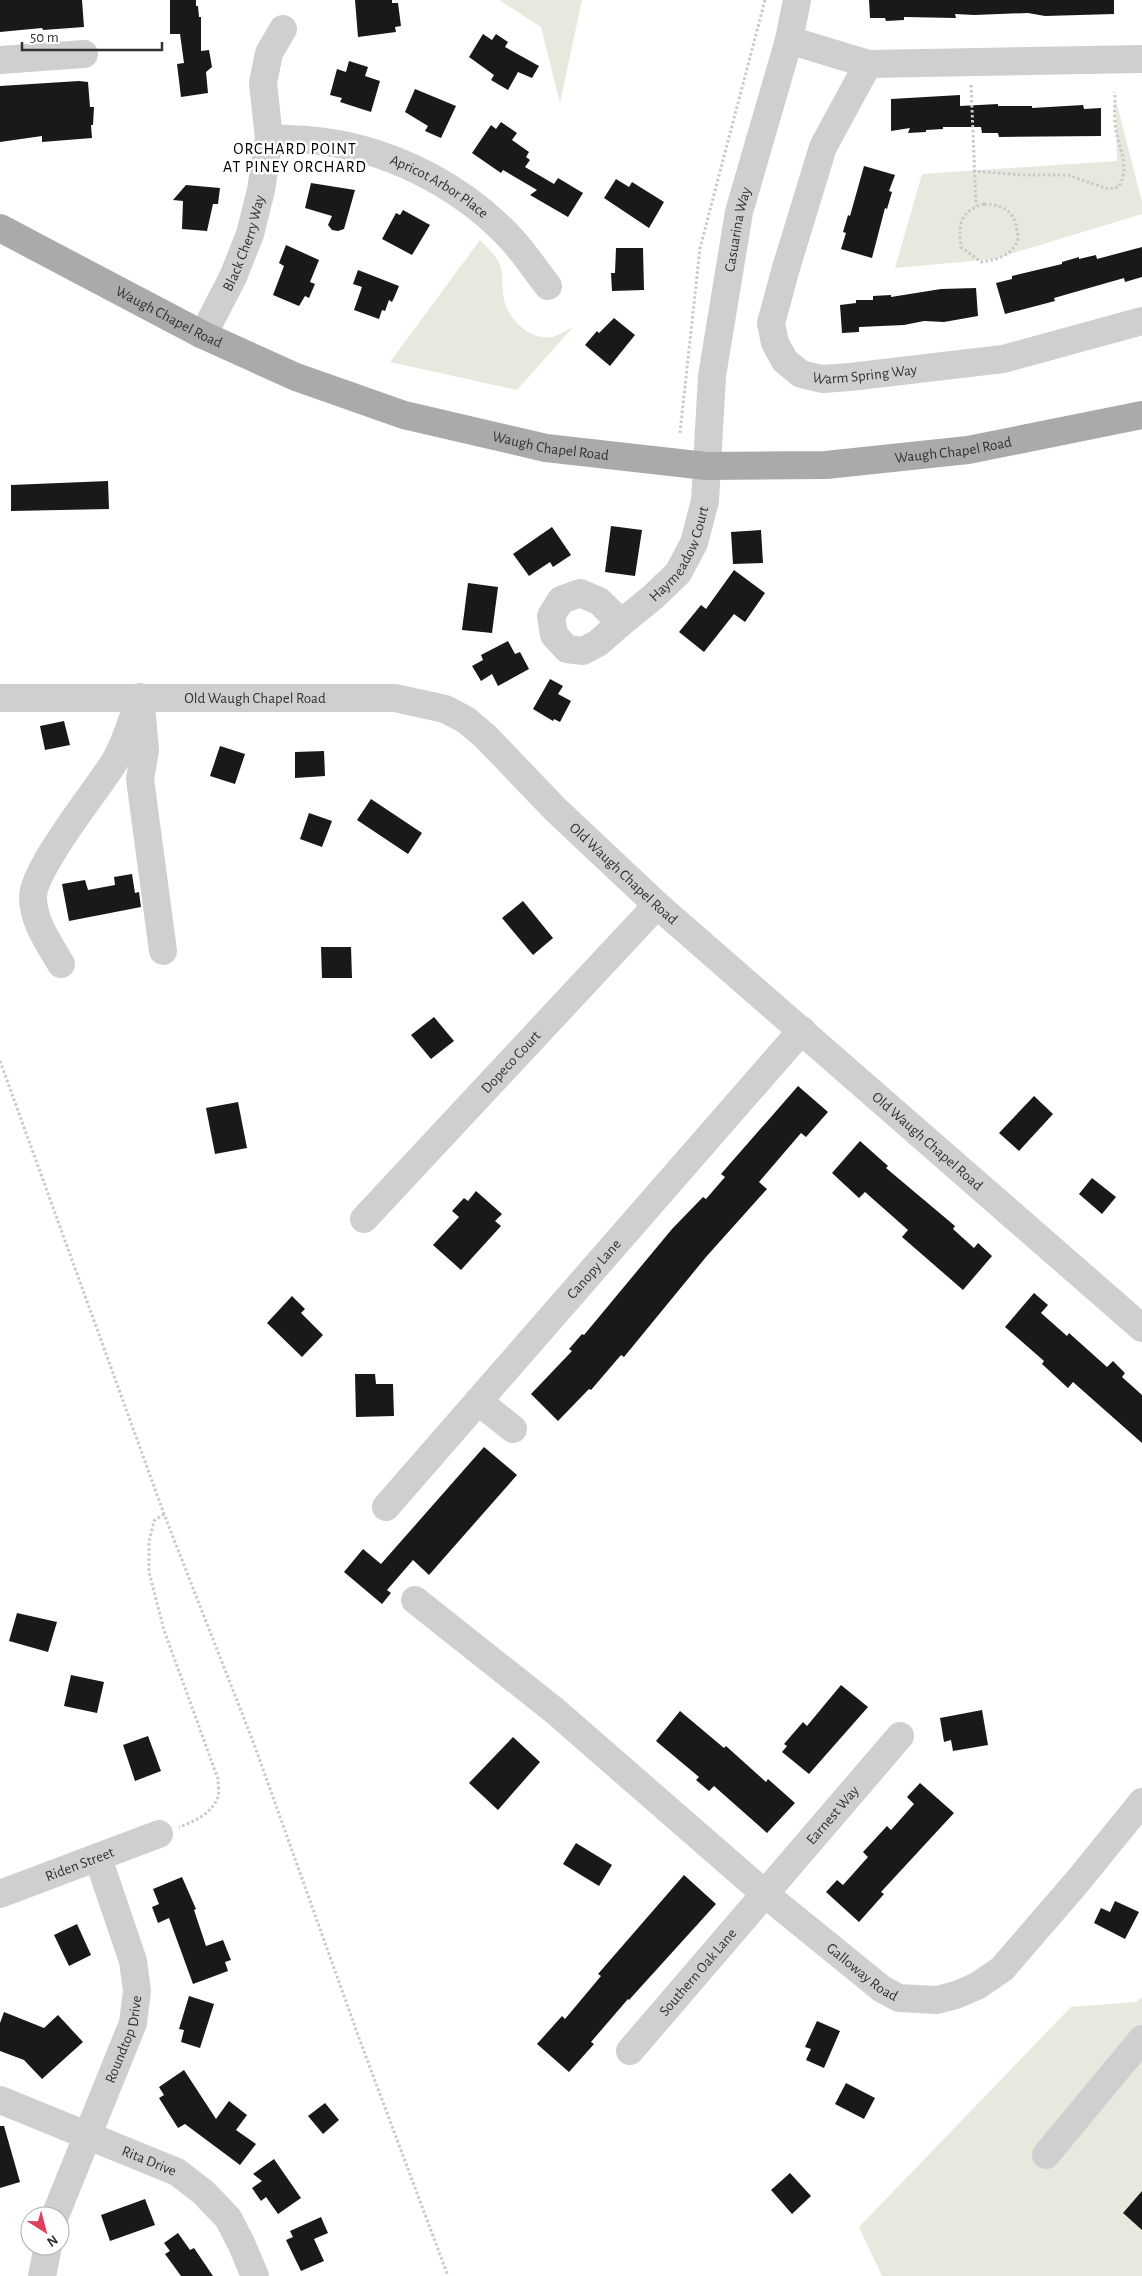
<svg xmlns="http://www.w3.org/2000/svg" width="1142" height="2276" font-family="'Alegreya Sans',sans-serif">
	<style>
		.green { fill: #e6eade }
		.building { fill: #191919 }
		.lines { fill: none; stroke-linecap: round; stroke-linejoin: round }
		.path { stroke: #c9c9c9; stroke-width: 3; stroke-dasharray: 2.5 2.5; stroke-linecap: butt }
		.minor { stroke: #cfcfcf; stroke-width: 28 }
		.major { stroke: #aaa; stroke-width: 28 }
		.labels { text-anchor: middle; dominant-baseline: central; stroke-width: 5; stroke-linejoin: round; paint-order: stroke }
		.street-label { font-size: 15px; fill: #323232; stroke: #fff }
		.neighbourhood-label { font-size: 16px; letter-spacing: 1px; fill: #000; stroke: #fff }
	</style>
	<rect width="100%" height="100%" fill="#fff"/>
	<g class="green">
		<polygon points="499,0 582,0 560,103 541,27"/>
		<polygon points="1115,97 1142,202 1142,214 994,259 895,268 922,174 1117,161"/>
		<path d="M480 240C488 248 498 257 501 268 504 279 501 292 505 303 511 322 533 343 555 336 561 334 567 330 573 327L517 390 390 362Z"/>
		<polygon points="1142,1997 1142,2276 882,2276 859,2227 1071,2007 1136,2002"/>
	</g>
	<g class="building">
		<polygon points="0,0 82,0 84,27 43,30 42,28 0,32"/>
		<polygon points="170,0 196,0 196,6 198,6 199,17 201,17 201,51 209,50 212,67 206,72 208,93 181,97 177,64 184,63 180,34 170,34"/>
		<polygon points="355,0 392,0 392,3 398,3 401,26 395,27 396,32 358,37"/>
		<polygon points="869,0 1114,0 1114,14 1045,16 1028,13 974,15 955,14 956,18 904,17 904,20 886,21 885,18 870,18"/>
		<polygon points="483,34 492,40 496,34 508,42 505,47 539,66 532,78 518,72 508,90 491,80 494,75 469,57"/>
		<polygon points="349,61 368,67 365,76 380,81 371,112 340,102 342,98 330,95 337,69 346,72"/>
		<polygon points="79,81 88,82 90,107 94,107 93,125 91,125 92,138 42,142 42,136 0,142 0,86"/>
		<polygon points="415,89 456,106 441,138 425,131 428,126 405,112"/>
		<polygon points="960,95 960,106 998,104 998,106 1032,106 1032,108 1083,105 1084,109 1101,108 1101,136 999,137 998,133 982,133 981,127 943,127 943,129 926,130 926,132 908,133 910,128 891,131 891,99"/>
		<polygon points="501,122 517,133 512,140 529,152 526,157 530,160 525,167 554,184 558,178 583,193 568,217 530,195 537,190 503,170 501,173 472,153 491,125 496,129"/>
		<polygon points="864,166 895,175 889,191 892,192 887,209 885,208 872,258 841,249 846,233 843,232 848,215 850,216"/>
		<polygon points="616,179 629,187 632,182 664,202 649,228 604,198"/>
		<polygon points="311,183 355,190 344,229 338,231 332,230 328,225 332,216 305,208"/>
		<polygon points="186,185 220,188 218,204 213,204 207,231 182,229 183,201 173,200"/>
		<polygon points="403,210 430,225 412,255 382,239 396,213 400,215"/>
		<polygon points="286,245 319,260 310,282 315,284 309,298 305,296 299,306 273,295 284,266 279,263"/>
		<polygon points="1142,247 1142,277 1125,282 1124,278 1054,298 1055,301 1005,314 996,283 1012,279 1012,276 1062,264 1062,262 1079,257 1079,259 1096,255 1097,259"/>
		<polygon points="616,248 643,248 644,290 612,291 611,273 615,273"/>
		<polygon points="358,270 399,286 394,298 392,302 389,300 385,311 382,310 379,319 354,310 362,287 353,284"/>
		<polygon points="976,288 978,316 944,322 924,321 904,325 859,327 859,332 842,333 840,305 856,303 856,300 873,300 873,296 891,295 891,297 941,289"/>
		<polygon points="614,318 635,335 610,366 585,345 597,331 599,333"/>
		<polygon points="108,481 109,509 11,511 11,485"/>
		<polygon points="611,526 642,530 635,576 605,572"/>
		<polygon points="552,527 571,555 553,567 550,562 529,576 513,554"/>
		<polygon points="761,530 763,563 733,564 731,532"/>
		<polygon points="734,570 765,593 745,622 734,614 704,652 679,632 701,605 706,609"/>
		<polygon points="468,583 498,587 492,633 462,630"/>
		<polygon points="508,641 515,654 520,652 529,669 498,686 492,674 481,681 472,666 483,660 481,655"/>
		<polygon points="550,679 563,686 558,694 571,701 560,722 554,719 553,721 533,709"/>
		<polygon points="64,721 70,745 45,750 40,726"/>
		<polygon points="220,746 245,754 235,784 210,776"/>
		<polygon points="324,751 325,776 295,778 295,752"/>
		<polygon points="371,799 422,833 408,854 357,820"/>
		<polygon points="309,813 332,821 322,847 300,839"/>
		<polygon points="132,874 135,893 139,892 141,907 69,921 62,884 85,880 88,890 115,885 114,877"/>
		<polygon points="523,901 553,938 533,955 502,918"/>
		<polygon points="321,947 351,947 352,978 322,978"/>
		<polygon points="434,1017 454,1041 431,1059 411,1035"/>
		<polygon points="798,1086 828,1112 806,1137 801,1133 759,1182 767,1189 706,1257 624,1357 621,1355 591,1390 589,1389 558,1421 531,1394 572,1351 569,1349 582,1334 584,1335 672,1229 703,1197 706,1199 725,1177 721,1174"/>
		<polygon points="1034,1096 1053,1114 1019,1151 999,1133"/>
		<polygon points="238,1102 247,1148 215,1154 206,1108"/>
		<polygon points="860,1141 888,1166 886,1168 955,1226 953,1229 974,1248 978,1243 992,1256 963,1290 902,1237 908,1230 865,1192 859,1198 832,1173"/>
		<polygon points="1092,1178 1116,1197 1102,1214 1079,1194"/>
		<polygon points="476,1191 502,1214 495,1221 501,1226 461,1270 433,1245 459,1217 452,1211 464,1198 468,1201"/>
		<polygon points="1034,1293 1048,1305 1041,1313 1067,1336 1069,1333 1107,1367 1113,1361 1125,1373 1122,1377 1142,1395 1142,1443 1073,1382 1068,1388 1042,1364 1044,1361 1005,1327"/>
		<polygon points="292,1296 305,1309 301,1313 323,1335 302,1357 267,1323"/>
		<polygon points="355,1374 375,1374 376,1384 393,1384 394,1416 356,1417"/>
		<polygon points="484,1447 517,1475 429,1575 413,1560 387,1590 391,1593 382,1604 344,1572 363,1549 381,1564"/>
		<polygon points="17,1613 57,1622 48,1652 9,1641"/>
		<polygon points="71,1675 104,1682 97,1713 64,1706"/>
		<polygon points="841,1685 868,1707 809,1774 782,1752 787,1746 784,1744 803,1722 807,1726"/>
		<polygon points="982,1710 988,1745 953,1751 951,1740 944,1742 940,1718"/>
		<polygon points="680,1711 724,1748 726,1746 766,1782 768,1779 795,1803 767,1833 714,1786 709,1791 696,1780 699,1777 656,1741"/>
		<polygon points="148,1736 161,1771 135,1781 123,1745"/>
		<polygon points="513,1737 540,1762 498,1810 469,1783"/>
		<polygon points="920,1783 954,1813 881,1892 884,1894 859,1922 826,1892 837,1880 843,1885 868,1857 863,1852 887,1826 891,1830 914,1804 907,1797"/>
		<polygon points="576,1843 612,1865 599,1886 563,1864"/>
		<polygon points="684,1875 716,1904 629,2000 628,1999 591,2042 594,2044 569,2072 537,2044 562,2016 565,2019 601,1976 598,1974"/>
		<polygon points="182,1877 196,1909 194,1910 206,1946 223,1940 231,1960 225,1962 228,1971 193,1984 169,1918 158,1923 152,1907 159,1904 153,1889"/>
		<polygon points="1115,1901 1139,1912 1125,1939 1094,1923 1101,1908 1110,1912"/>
		<polygon points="77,1924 91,1955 69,1966 54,1935"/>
		<polygon points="189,1996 214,2004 200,2048 181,2042 184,2030 179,2029"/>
		<polygon points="4,2012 44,2028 58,2015 83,2042 42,2079 24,2060 0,2051 0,2023"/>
		<polygon points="817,2021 840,2031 824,2068 806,2060 811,2049 805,2047"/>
		<polygon points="184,2070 216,2119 229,2101 247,2115 236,2130 256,2144 240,2165 185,2124 178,2128 159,2098 164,2095 159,2087"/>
		<polygon points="846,2083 875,2098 864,2119 835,2104"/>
		<polygon points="325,2103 339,2120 323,2134 308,2116"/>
		<polygon points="0,2126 4,2126 20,2182 0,2188"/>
		<polygon points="274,2159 301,2198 278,2214 266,2197 261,2201 252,2188 262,2181 253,2174"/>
		<polygon points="790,2173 811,2196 792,2214 771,2190"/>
		<polygon points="1142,2191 1142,2230 1123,2213"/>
		<polygon points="145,2199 155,2225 110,2241 101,2215"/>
		<polygon points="321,2217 328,2233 314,2239 324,2261 301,2271 286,2240 293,2237 290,2231"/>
		<polygon points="178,2233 190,2250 194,2248 213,2276 181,2276 165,2254 170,2251 164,2243"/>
	</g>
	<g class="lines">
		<g class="path">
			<polyline points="971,85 976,206"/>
			<path d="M973 171 1022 175H1068L1108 189 1119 187C1131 163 1117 147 1115 123 1114 112 1115 102 1115 92"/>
			<path d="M984 204C1010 206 1016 214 1018 239 1013 255 997 260 981 262L961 247C958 224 960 211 984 204Z"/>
			<polyline points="680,433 700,248 765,0"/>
			<polyline points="0,1061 164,1514 254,1744 359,2038 448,2276"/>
			<path d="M164 1514 154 1521 149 1542V1572L164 1630 218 1779C218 1785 220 1794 217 1799 211 1814 193 1822 179 1827"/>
		</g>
		<g class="minor">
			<polyline points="789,40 868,64 1142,59"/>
			<polyline points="0,60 84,54"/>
			<path id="s1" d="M868 64 823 147 786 268 771 323 775 343 785 361 801 374 822 379 850 377 1003 359 1142 321"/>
			<path id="s2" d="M269 138C288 139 308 139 326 142 397 152 468 190 515 243 527 257 537 272 548 286"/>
			<path id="s3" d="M203 335 233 277 250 234 261 190 269 138 263 83 269 53 283 29"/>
			<path id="s4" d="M621 623 598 643 583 651 567 649 554 635 551 616 561 600 580 593 599 601 621 623 653 597 678 573 694 543 705 501 712 376 739 212 789 40 797 0"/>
			<path id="s5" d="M0 698H395L445 709 466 720 485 736 555 809 657 905 1142 1328"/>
			<polyline points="141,705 145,750 140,779 163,951"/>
			<path d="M61 964C49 943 33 922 33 897 33 869 96 791 113 764 126 744 132 719 140 697"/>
			<path id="s6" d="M364 1219 657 905"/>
			<polyline points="478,1401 513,1429"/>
			<path id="s7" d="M386 1507 802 1030"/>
			<path id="s8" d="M415 1600 555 1711 765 1894 882 1989 899 1998 937 2000 956 1995 977 1986 1002 1969 1077 1882 1142 1802"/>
			<path id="s9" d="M0 1894 159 1834"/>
			<path id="s10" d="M630 2051 900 1736"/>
			<path id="s11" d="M0 2100 177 2172 203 2192 228 2218 241 2243 255 2276"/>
			<polyline points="1046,2155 1142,2039"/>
			<path id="s12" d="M55 2216 133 2023 137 1991 133 1961 98 1858"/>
			<polyline points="42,2276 48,2246"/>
		</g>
		<path class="major" id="s13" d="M0 228 203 335 296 377 404 415 546 448 706 466 826 465 968 450 1142 415"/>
	</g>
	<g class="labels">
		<g class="street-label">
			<text stroke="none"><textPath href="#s2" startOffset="180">Apricot Arbor Place</textPath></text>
			<text stroke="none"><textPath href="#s4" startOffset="620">Casuarina Way</textPath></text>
			<text stroke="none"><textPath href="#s3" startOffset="101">Black Cherry Way</textPath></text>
			<text stroke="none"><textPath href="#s13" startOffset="191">Waugh Chapel Road</textPath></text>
			<text stroke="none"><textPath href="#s1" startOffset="404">Warm Spring Way</textPath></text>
			<text stroke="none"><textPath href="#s13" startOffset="596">Waugh Chapel Road</textPath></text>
			<text stroke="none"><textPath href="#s13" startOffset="1001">Waugh Chapel Road</textPath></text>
			<text stroke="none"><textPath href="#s4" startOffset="286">Haymeadow Court</textPath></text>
			<text stroke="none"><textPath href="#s5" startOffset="255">Old Waugh Chapel Road</textPath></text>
			<text stroke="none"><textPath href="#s5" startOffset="690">Old Waugh Chapel Road</textPath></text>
			<text stroke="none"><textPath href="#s6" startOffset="215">Dopeco Court</textPath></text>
			<text stroke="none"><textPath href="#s5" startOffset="1095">Old Waugh Chapel Road</textPath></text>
			<text stroke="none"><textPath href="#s7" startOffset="316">Canopy Lane</textPath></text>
			<text stroke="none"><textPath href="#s10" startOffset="311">Earnest Way</textPath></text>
			<text stroke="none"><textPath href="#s9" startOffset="85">Riden Street</textPath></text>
			<text stroke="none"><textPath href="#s8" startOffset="582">Galloway Road</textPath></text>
			<text stroke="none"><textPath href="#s10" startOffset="104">Southern Oak Lane</textPath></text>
			<text stroke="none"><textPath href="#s12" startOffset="190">Roundtop Drive</textPath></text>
			<text stroke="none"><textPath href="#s11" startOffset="161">Rita Drive</textPath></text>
		</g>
		<g class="neighbourhood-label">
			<text x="295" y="149">ORCHARD POINT<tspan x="295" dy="18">AT PINEY ORCHARD</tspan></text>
		</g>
	</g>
	<g transform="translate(45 2231) rotate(144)"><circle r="24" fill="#ffffff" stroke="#adadad"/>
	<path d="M0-4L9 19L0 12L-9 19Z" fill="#dd3f5d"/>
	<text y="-8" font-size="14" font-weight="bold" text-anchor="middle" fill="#323232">N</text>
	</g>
	<path d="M22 42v8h140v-8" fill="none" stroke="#323232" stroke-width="2.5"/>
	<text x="30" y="42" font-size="15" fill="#323232" stroke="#ffffff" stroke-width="4" paint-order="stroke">50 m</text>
</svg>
